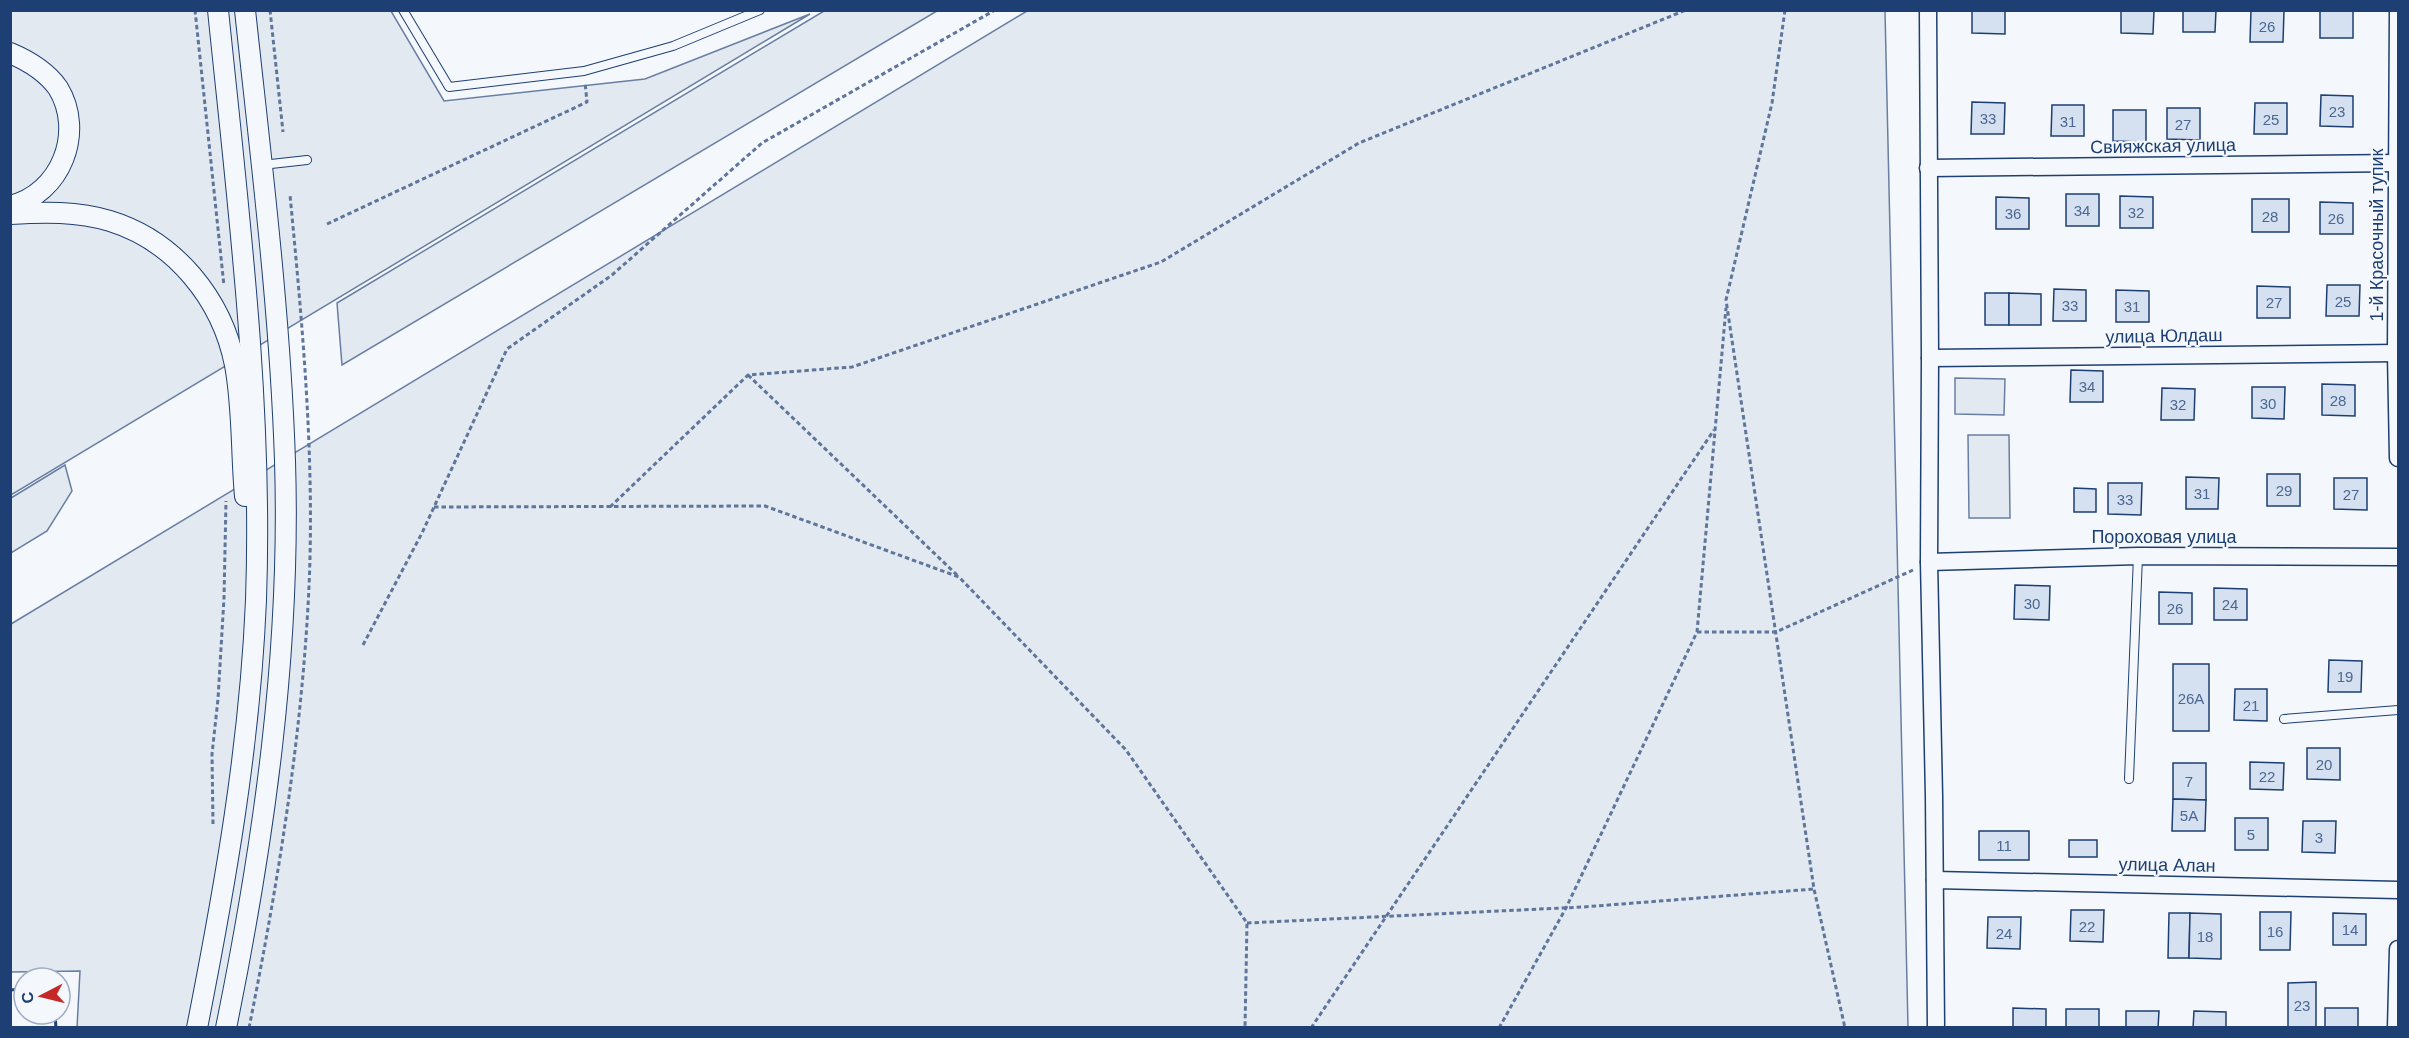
<svg xmlns="http://www.w3.org/2000/svg" width="2409" height="1038" font-family="Helvetica,sans-serif">
	<style>
		.green { fill: #e3e9f0; stroke: #687fa3; stroke-width: 1.5 }
		.building { fill: #d5e0f0; stroke: #1d3f73; stroke-width: 1.5 }
		.lines { fill: none; stroke-linecap: round; stroke-linejoin: round }
		.service-casing { stroke: #1d3f73; stroke-width: 10 }
		.minor-casing { stroke: #1d3f73; stroke-width: 19 }
		.tertiary-casing { stroke: #1d3f73; stroke-width: 22 }
		.path { stroke: #5e769c; stroke-width: 3; stroke-dasharray: 4.5 3; stroke-linecap: butt }
		.service { stroke: #f4f7fb; stroke-width: 8 }
		.minor { stroke: #f4f7fb; stroke-width: 16 }
		.tertiary { stroke: #f4f7fb; stroke-width: 20 }
		.wall { stroke: #1d3f73; stroke-width: 3 }
		.labels { text-anchor: middle; dominant-baseline: central; stroke-width: 4.5; stroke-linejoin: round; paint-order: stroke }
		.number-label { font-size: 15px; fill: #4b6792 }
		.street-label { font-size: 18px; fill: #1d3f73; stroke: #f4f7fb }
	</style>
	<rect width="100%" height="100%" fill="#f4f7fb"/>
	<g class="green">
		<polygon points="11,11 391,11 444,101 645,79 810,14 11,495"/>
		<polygon points="824,11 937,11 342,365 337,303"/>
		<polygon points="1027,11 1885,11 1908,1027 77,1028 80,971 11,972 11,624"/>
		<polygon points="1955,378 2005,379 2004,415 1955,414"/>
		<polygon points="1968,435 2009,435 2010,518 1969,518"/>
		<polygon points="65,465 72,491 47,531 11,553 11,498"/>
	</g>
	<g class="building">
		<polygon points="1972,10 2005,10 2005,34 1972,33"/>
		<polygon points="2121,10 2154,10 2153,34 2121,33"/>
		<polygon points="2183,10 2216,10 2215,32 2183,32"/>
		<polygon points="2251,10 2284,11 2283,42 2250,42"/>
		<rect x="2320" y="10" width="33" height="28"/>
		<polygon points="2321,95 2353,96 2353,127 2320,126"/>
		<polygon points="1972,102 2005,103 2004,134 1971,134"/>
		<polygon points="2255,103 2287,103 2287,134 2254,134"/>
		<polygon points="2052,105 2084,105 2084,136 2051,136"/>
		<polygon points="2167,108 2200,108 2200,140 2167,139"/>
		<polygon points="2113,110 2146,110 2146,142 2113,141"/>
		<rect x="2066" y="194" width="33" height="32"/>
		<polygon points="2120,196 2153,197 2153,228 2120,228"/>
		<polygon points="1996,197 2029,198 2029,229 1996,229"/>
		<rect x="2252" y="199" width="37" height="33"/>
		<polygon points="2320,202 2353,203 2353,234 2320,234"/>
		<polygon points="2327,285 2360,285 2359,316 2326,316"/>
		<polygon points="2257,286 2290,287 2290,318 2257,318"/>
		<polygon points="2054,289 2086,290 2086,321 2053,321"/>
		<polygon points="2116,290 2149,291 2149,322 2116,322"/>
		<rect x="1985" y="293" width="24" height="32"/>
		<polygon points="2009,293 2041,294 2041,325 2009,325"/>
		<polygon points="2071,370 2103,371 2103,402 2070,402"/>
		<polygon points="2322,384 2355,385 2355,416 2322,415"/>
		<polygon points="2252,387 2285,387 2284,419 2252,418"/>
		<polygon points="2162,388 2195,389 2194,420 2161,420"/>
		<rect x="2267" y="474" width="33" height="32"/>
		<polygon points="2186,477 2219,478 2218,509 2186,509"/>
		<polygon points="2334,478 2367,478 2367,510 2334,509"/>
		<polygon points="2108,483 2142,483 2141,515 2108,514"/>
		<polygon points="2074,488 2096,489 2096,512 2074,512"/>
		<polygon points="2015,585 2050,586 2049,620 2014,619"/>
		<polygon points="2214,588 2247,589 2247,620 2214,620"/>
		<polygon points="2159,592 2192,593 2192,624 2159,624"/>
		<polygon points="2329,660 2362,661 2361,692 2328,692"/>
		<rect x="2173" y="664" width="36" height="67"/>
		<polygon points="2235,689 2267,689 2267,721 2234,720"/>
		<polygon points="2307,748 2340,748 2340,780 2307,779"/>
		<polygon points="2250,762 2284,763 2283,790 2250,789"/>
		<polygon points="2173,763 2206,763 2206,800 2173,799"/>
		<polygon points="2173,799 2206,800 2205,831 2172,831"/>
		<rect x="2235" y="818" width="33" height="32"/>
		<polygon points="2303,821 2336,821 2335,853 2302,852"/>
		<rect x="1979" y="831" width="50" height="29"/>
		<rect x="2069" y="840" width="28" height="17"/>
		<polygon points="2071,910 2104,910 2103,942 2070,941"/>
		<polygon points="2260,912 2291,912 2290,950 2260,950"/>
		<polygon points="2169,913 2190,913 2189,958 2168,958"/>
		<polygon points="2190,913 2221,914 2221,959 2189,958"/>
		<polygon points="2333,913 2366,914 2366,945 2333,945"/>
		<polygon points="1988,917 2021,917 2020,949 1987,948"/>
		<polygon points="2316,982 2316,1028 2288,1028 2288,983"/>
		<polygon points="2013,1008 2046,1009 2046,1028 2013,1028"/>
		<rect x="2325" y="1008" width="33" height="20"/>
		<rect x="2066" y="1009" width="33" height="19"/>
		<polygon points="2126,1011 2159,1011 2158,1028 2126,1028"/>
		<polygon points="2194,1011 2226,1012 2226,1028 2193,1028"/>
	</g>
	<g class="lines">
		<defs>
			<g id="service">
				<polyline points="403,10 449,87 584,71 673,46 760,10"/>
				<polyline points="262,165 307,160"/>
				<polyline points="2284,719 2398,710"/>
				<polyline points="2129,779 2138,556"/>
			</g>
			<g id="minor">
				<polyline points="1928,10 1930,358 1929,562 1934,796 1936,1028"/>
				<polyline points="2398,12 2396,354 2398,458"/>
				<polyline points="1928,168 2398,163"/>
				<polyline points="1930,358 2398,353"/>
				<polyline points="1929,562 2138,556 2398,557"/>
				<polyline points="1935,880 2398,890"/>
				<polyline points="2396,1028 2398,949"/>
			</g>
			<g id="tertiary">
				<path d="M10 53C29 61 46 71 58 88 85 132 61 194 10 206"/>
				<path d="M10 214C44 212 77 211 110 221 175 241 222 299 235 365 243 408 241 453 245 496"/>
				<path d="M197 1028C225 886 250 745 256 600 263 403 238 206 218 10"/>
				<path d="M226 1028C264 841 291 652 285 461 280 310 261 160 245 10"/>
			</g>
		</defs>
		<use href="#service" class="service-casing"/>
		<use href="#minor" class="minor-casing"/>
		<use href="#tertiary" class="tertiary-casing"/>
		<g class="path">
			<polyline points="195,10 224,286"/>
			<polyline points="270,10 283,132"/>
			<polyline points="1785,10 1772,103 1726,300 1814,889 1845,1028"/>
			<polyline points="327,224 587,102 585,82"/>
			<polyline points="748,375 958,576"/>
			<polyline points="434,507 765,506 959,577 1126,750 1247,923 1245,1028"/>
			<polyline points="610,507 748,375 852,367 1161,262 1359,143 1686,10"/>
			<polyline points="1697,632 1776,632 1913,570"/>
			<polyline points="363,645 422,533 507,349 612,275 762,143 995,10"/>
			<polyline points="213,824 212,754 218,699 224,598 226,501"/>
			<polyline points="1247,923 1583,907 1814,889"/>
			<path d="M249 1028C277 888 300 748 308 606 316 470 303 331 290 195"/>
			<polyline points="1311,1028 1714,430"/>
			<polyline points="1499,1028 1566,908 1697,632 1726,308"/>
		</g>
		<use href="#service" class="service"/>
		<use href="#minor" class="minor"/>
		<use href="#tertiary" class="tertiary"/>
		<g class="wall">
			<polyline points="10,990 24,989"/>
			<polyline points="55,1014 56,1028"/>
		</g>
	</g>
	<g class="labels">
		<g class="number-label">
			<text x="2267" y="26">26</text>
			<text x="2337" y="111">23</text>
			<text x="1988" y="118">33</text>
			<text x="2271" y="119">25</text>
			<text x="2068" y="121">31</text>
			<text x="2183" y="124">27</text>
			<text x="2082" y="210">34</text>
			<text x="2136" y="212">32</text>
			<text x="2013" y="213">36</text>
			<text x="2270" y="216">28</text>
			<text x="2336" y="218">26</text>
			<text x="2343" y="301">25</text>
			<text x="2274" y="302">27</text>
			<text x="2070" y="305">33</text>
			<text x="2132" y="306">31</text>
			<text x="2087" y="386">34</text>
			<text x="2338" y="400">28</text>
			<text x="2268" y="403">30</text>
			<text x="2178" y="404">32</text>
			<text x="2284" y="490">29</text>
			<text x="2202" y="493">31</text>
			<text x="2351" y="494">27</text>
			<text x="2125" y="499">33</text>
			<text x="2032" y="603">30</text>
			<text x="2230" y="604">24</text>
			<text x="2175" y="608">26</text>
			<text x="2345" y="676">19</text>
			<text x="2191" y="698">26А</text>
			<text x="2251" y="705">21</text>
			<text x="2324" y="764">20</text>
			<text x="2267" y="776">22</text>
			<text x="2189" y="781">7</text>
			<text x="2189" y="815">5А</text>
			<text x="2251" y="834">5</text>
			<text x="2319" y="837">3</text>
			<text x="2004" y="845">11</text>
			<text x="2087" y="926">22</text>
			<text x="2350" y="929">14</text>
			<text x="2275" y="931">16</text>
			<text x="2004" y="933">24</text>
			<text x="2205" y="936">18</text>
			<text x="2302" y="1005">23</text>
		</g>
		<g class="street-label">
			<text transform="translate(2163 146) rotate(-1)">Свияжская улица</text>
			<text transform="translate(2377 235) rotate(-90)">1-й Красочный тупик</text>
			<text transform="translate(2164 336) rotate(-1)">улица Юлдаш</text>
			<text x="2164" y="537">Пороховая улица</text>
			<text transform="translate(2167 865) rotate(1)">улица Алан</text>
		</g>
	</g>
	<rect width="2409" height="1038" fill="none" stroke="#1d3f73" stroke-width="24"/>
	<g transform="translate(42 996) rotate(263)"><circle r="28" fill="#f4f7fb" stroke="#9eadc5" stroke-width="1.5"/>
	<path d="M0-4.5L10 22L0 15L-10 22Z" fill="#c62828"/>
	<text y="-9" font-size="16" font-weight="bold" text-anchor="middle" fill="#1d3f73">С</text>
	</g>
</svg>
